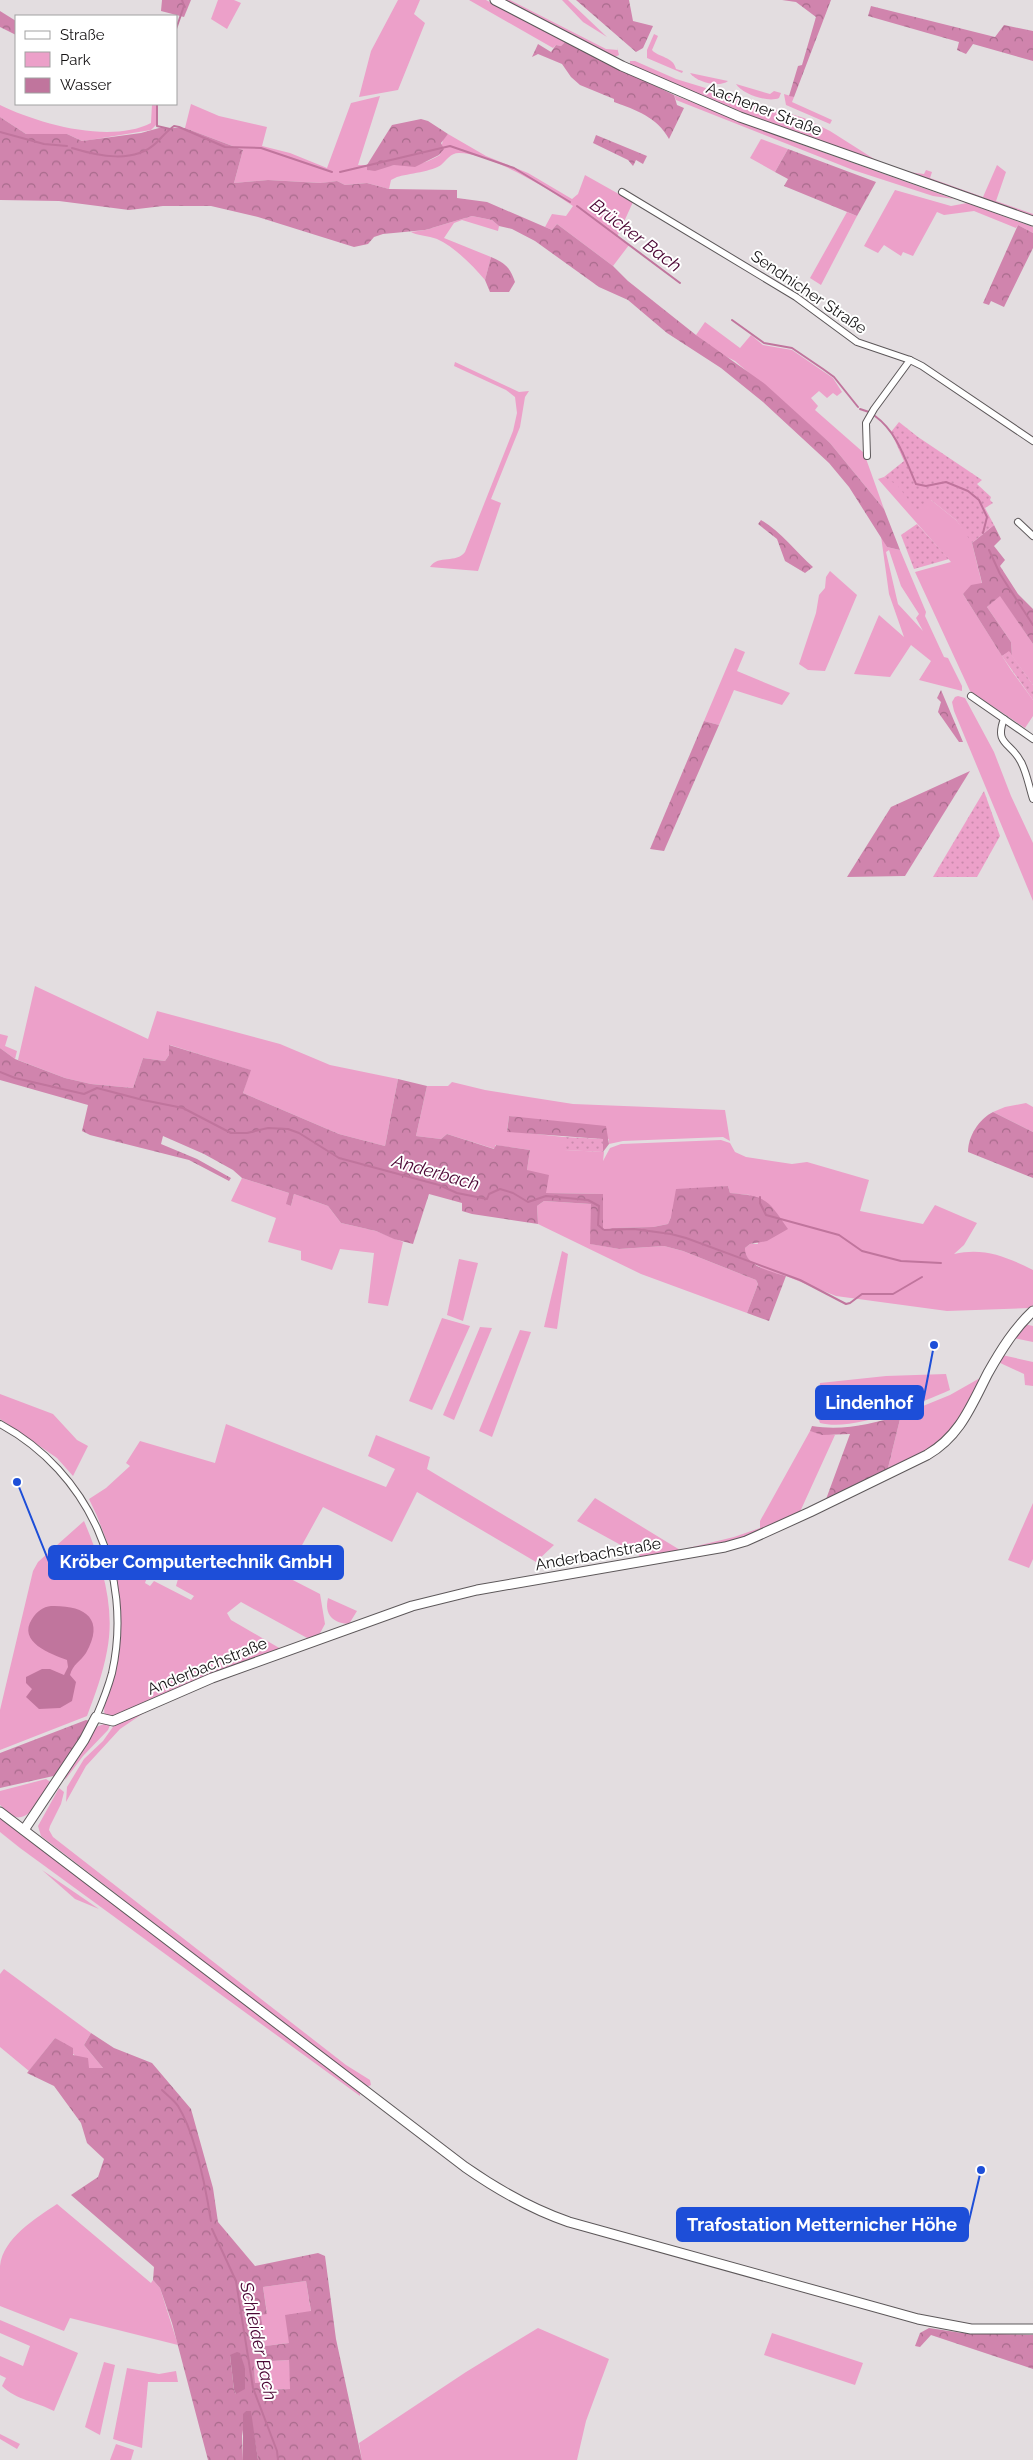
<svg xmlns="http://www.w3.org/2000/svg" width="1033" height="2460" font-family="Raleway,sans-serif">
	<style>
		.green { fill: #eca0c9; fill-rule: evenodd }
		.forest { fill: url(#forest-crowns); fill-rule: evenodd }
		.garden { fill: url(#garden-dots) }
		.water { fill: #c0759d }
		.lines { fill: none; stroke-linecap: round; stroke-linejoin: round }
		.stream { stroke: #c0759d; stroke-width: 2 }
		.street-casing { stroke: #5d585a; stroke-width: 8 }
		.secondary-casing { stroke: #5d585a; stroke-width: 11 }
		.street { stroke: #fff; stroke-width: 6 }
		.secondary { stroke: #fff; stroke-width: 9 }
		.labels { text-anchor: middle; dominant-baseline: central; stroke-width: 4; stroke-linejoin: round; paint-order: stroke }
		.street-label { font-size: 16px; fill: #151314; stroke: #fff }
		.water-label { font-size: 18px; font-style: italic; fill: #4b0634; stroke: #fff }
		.leader { fill: none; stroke: #1d4ed8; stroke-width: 2 }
		.callout-dot { fill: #1d4ed8; stroke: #fff; stroke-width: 2 }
		.callout { fill: #1d4ed8; stroke: #1d4ed8; stroke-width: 2 }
		.callout-label { font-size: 18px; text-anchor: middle; font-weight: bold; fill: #fff }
	</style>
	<defs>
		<pattern id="forest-crowns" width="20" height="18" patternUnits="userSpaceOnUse" patternTransform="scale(1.25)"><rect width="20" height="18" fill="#d084ad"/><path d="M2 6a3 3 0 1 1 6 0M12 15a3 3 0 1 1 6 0" fill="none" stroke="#a86b8c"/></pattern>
		<pattern id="garden-dots" width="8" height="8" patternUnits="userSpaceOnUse" patternTransform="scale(1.25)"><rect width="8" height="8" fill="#eca0c9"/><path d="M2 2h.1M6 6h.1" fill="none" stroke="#ca89ac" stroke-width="1.8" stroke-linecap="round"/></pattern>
	</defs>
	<rect width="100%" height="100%" fill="#e3dde0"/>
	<g class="green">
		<polygon points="218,0 234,0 241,3 227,29 211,19"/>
		<polygon points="398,0 420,0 414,14 425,23 398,90 359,97 371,51"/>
		<polygon points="469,0 486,0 565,42 561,46 556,45 553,48"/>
		<polygon points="503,0 510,0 606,49 618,50 617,47 619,55 615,57 607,54"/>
		<polygon points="562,0 568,0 607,37 583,22"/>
		<path d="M654 34 658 36 652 50C659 58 673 56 676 69L683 71 682 73 647 58V50Z"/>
		<polygon points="630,61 635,61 676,79 804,118 830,131 882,164 765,122 630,65"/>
		<path d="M690 73 728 81C719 88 696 82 690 73Z"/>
		<path d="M736 84 770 94 774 91 781 93 779 98C768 103 742 94 736 84Z"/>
		<polygon points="784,94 794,97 792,102 832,120 830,124 786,105"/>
		<polygon points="674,95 794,142 954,199 933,196 853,170 676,100"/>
		<path d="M380 96 358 165H367V170C377 171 384 166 394 165 417 162 417 168 440 155L443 139 448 134 486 156 528 173 572 199 578 194 585 175 633 202 617 237 629 245 613 266 557 224 552 230 545 227 552 214 566 216 573 206C548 188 489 153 459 153 450 153 447 160 441 165 434 171 407 174 397 177L391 180 389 189 367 183 345 185 337 181 322 183 268 180 234 183 243 150 185 128 191 104 219 116 267 127 262 146 290 153 327 168 351 103Z"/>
		<path d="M152 104H156V125L151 130 90 140 82 141 67 134H26L0 117V105C39 124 110 144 151 123Z"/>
		<polygon points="761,139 788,149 775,172 750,158"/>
		<polygon points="997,165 1006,172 996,201 1033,214 1033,217 908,172 924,174 926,170 932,172 930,178 983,197"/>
		<polygon points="895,190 951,206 967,203 1033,227 1033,233 1018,225 1016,228 974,211 944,215 937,212 913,256 903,252 901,256 884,245 878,253 864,246"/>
		<polygon points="847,212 857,216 821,285 810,278"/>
		<path d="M472 216 492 220 499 226 498 231 462 220 454 223 444 238 491 257 485 280C473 266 455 247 437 239 429 236 415 235 411 232L425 230Z"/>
		<polygon points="705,322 740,348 751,335 763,345 792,350 833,378 842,392 837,396 833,393 827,398 819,391 811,398 818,406 815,410 864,453 884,509 830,443 735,361 721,354 696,335"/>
		<path d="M455 362 519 392 529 391 525 397 520 427 491 499 501 503 478 571 430 567C439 554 456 564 465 552L513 431 517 413 515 397 506 390 454 366Z"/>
		<polygon points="884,477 931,500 956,520 971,539 982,584 963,594 1011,670 1033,700 1033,716 1025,728 970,691 915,572 951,562 878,479"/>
		<path d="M881 536 887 547 900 550 926 612 925 616 944 657 948 658 962 686V691L919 680 931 661 911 645 890 677 854 674 879 615 904 637 889 594ZM889 550 901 586 919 614 916 618 923 631 898 604 886 552Z"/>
		<polygon points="830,571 857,595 825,671 808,670 799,664 816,613 819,595 825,588 826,577"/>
		<polygon points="1000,595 1033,644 1033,685 1012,656 1011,642 987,607"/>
		<polygon points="735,648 745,652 737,671 790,693 782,705 734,690 719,725 704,721"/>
		<polygon points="958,696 965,698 994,752 1011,796 1033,843 1033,901 954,711 952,702 955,697"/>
		<polygon points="35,986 148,1039 157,1011 280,1044 330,1065 398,1079 385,1146 339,1134 243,1093 250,1070 170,1045 169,1055 165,1061 143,1058 133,1088 91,1084 65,1078 18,1060"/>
		<polygon points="0,1034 8,1036 5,1046 17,1051 15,1059 0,1048"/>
		<path d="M452 1082 485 1090 573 1104 725 1110 730 1141 723 1137 623 1141 609 1144V1139L534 1120 509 1116 507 1131 564 1137 565 1150 604 1152 603 1161 610 1148 621 1144 721 1140 730 1143 735 1152 746 1157 792 1164 807 1162 869 1180 860 1211 923 1224 935 1205 977 1223 964 1245 954 1254C984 1247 1007 1257 1033 1270V1305L1030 1308 947 1311 836 1296 786 1276 766 1271 749 1260 745 1254V1248L750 1244H758L750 1195 730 1193 728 1186 706 1189 671 1217 668 1224 653 1227 612 1228 603 1231V1194L546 1193 527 1170 530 1150 495 1145V1149L447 1134 441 1139 416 1136 427 1086H448Z"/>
		<polygon points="1026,1103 1033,1107 1033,1132 993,1112 1005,1107"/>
		<polygon points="242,1178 289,1193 287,1204 291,1206 294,1194 328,1206 341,1223 376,1231 403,1242 388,1306 368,1303 374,1253 340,1249 332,1270 301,1260 301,1251 268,1242 276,1218 231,1201"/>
		<polygon points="544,1201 591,1204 591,1244 619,1249 664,1246 683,1251 756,1280 758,1284 747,1313 641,1274 538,1224 537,1206"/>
		<polygon points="562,1251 568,1254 557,1329 544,1327"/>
		<polygon points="459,1259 478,1263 463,1321 447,1315"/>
		<polygon points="442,1318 470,1326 432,1410 409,1401"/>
		<polygon points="1024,1324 1033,1326 1033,1342 1013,1338"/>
		<polygon points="480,1327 492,1328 454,1420 443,1415"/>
		<polygon points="520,1330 531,1332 492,1437 479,1431"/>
		<polygon points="1002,1355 1033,1362 1033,1386 1025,1385 1024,1374 998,1362"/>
		<path d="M946 1374 950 1390C917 1404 855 1432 820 1423L816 1412 820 1383 886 1376Z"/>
		<polygon points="980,1378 982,1378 968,1407 939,1445 887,1472 901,1415 950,1395"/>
		<polygon points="0,1394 53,1414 77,1440 88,1446 73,1476 57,1458 0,1419"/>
		<path d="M226 1424 386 1487 395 1469 368 1456 376 1435 430 1457 427 1469 554 1545 536 1562 417 1492 392 1542 323 1507 285 1576 320 1594 325 1624 319 1635 309 1639 241 1602 227 1613 231 1620 281 1649 158 1696 116 1717 105 1715C101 1707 113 1678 115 1667 123 1631 121 1596 112 1560L145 1574 147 1577 145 1583 150 1586 154 1581 191 1600 194 1596 176 1586 178 1579 167 1572 164 1578 111 1552 97 1516 89 1499 106 1488 130 1466 126 1463 140 1441 215 1463Z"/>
		<polygon points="810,1431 835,1435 799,1514 730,1543 641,1559 639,1555 577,1521 595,1498 680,1550 734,1537 760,1528 760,1521"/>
		<polygon points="1033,1503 1033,1559 1029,1568 1008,1560"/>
		<path d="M84 1521C101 1561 116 1606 107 1651 103 1673 95 1695 87 1716L0 1750V1710L33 1571 38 1562Z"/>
		<path d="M328 1598 357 1611 349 1624C333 1623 324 1615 328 1598Z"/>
		<polygon points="148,1710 120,1729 86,1766 66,1802 67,1787 84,1759 103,1741 115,1724"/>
		<polygon points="104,1724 110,1725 108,1730 83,1756 65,1780 66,1775 96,1727"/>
		<path d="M46 1779 52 1783C46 1792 30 1821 16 1817 10 1815 5 1809 0 1805V1791Z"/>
		<polygon points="59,1788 64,1792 61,1804 50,1826 49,1830 53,1837 346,2065 370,2080 371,2085 367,2087 41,1836 38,1826"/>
		<polygon points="0,1818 90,1884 360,2091 360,2096 20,1848 0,1832"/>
		<polygon points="42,1870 99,1909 75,1899"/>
		<polygon points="4,1969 91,2033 84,2045 103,2068 89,2068 55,2038 29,2071 0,2047 0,1974"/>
		<path d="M57 2204 151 2283 153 2280 160 2288 178 2345 70 2318 64 2331 0 2306C0 2293 0 2279 0 2266 3 2238 36 2218 57 2204Z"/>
		<polygon points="306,2281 311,2312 289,2343 265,2346 261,2315 267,2313 263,2287"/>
		<path d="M0 2320 78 2353 54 2411C37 2402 16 2400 2 2386L6 2378 0 2375V2356L23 2366 30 2346 0 2333Z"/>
		<polygon points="538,2328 609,2359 586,2421 577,2460 362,2460 359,2443 466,2372"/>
		<polygon points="772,2333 863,2363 855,2385 764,2355"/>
		<polygon points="289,2360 291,2389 268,2390 255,2383 254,2362"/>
		<polygon points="104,2362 115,2365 100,2435 85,2427"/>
		<polygon points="127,2368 159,2374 176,2371 178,2382 148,2382 142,2448 113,2439"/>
		<polygon points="0,2434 20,2444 17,2449 0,2439"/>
		<polygon points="116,2444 134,2450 131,2460 110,2460"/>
	</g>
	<g class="forest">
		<polygon points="162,0 191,0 184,17 161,11"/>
		<polygon points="576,0 629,0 633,21 653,26 643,48 636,52"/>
		<polygon points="782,0 831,0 794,97 789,96 798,66 802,65 816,17 796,2"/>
		<polygon points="871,6 995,37 1004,25 1033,31 1033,61 973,44 966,54 957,50 959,42 868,16"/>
		<polygon points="0,11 16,21 16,35 0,27"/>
		<path d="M565 42 674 95 677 105 684 108 669 139C657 117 636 110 614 102V99L580 85 571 77 562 64 538 54 532 57 538 44 551 52 556 45 561 46Z"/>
		<polygon points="0,117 26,134 67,134 82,141 141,133 159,128 185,128 243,150 234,183 268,180 321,183 337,181 345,185 367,183 389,189 457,190 457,198 487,202 552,230 557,224 613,266 628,281 696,335 765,384 830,443 884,509 900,550 887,547 849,487 829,463 763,402 721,368 667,333 628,300 599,287 535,241 512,229 499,226 492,220 472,216 425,230 383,234 374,237 368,244 354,247 258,217 211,206 163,206 129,210 59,201 0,200"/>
		<polygon points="421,119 428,121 448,134 441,143 444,149 439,155 415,167 394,165 375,171 367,170 367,165 392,125"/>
		<polygon points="596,135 647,156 643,164 636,160 633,166 628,160 593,143"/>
		<polygon points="788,149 876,182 857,216 784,186 788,179 775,172"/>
		<polygon points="1018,225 1033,233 1033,248 1004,307 991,301 989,305 983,303"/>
		<path d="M491 257C505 263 510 267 515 282L509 292H490L485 280Z"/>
		<path d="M761 520C781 532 795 551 813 567L805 573 785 561 777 539 758 524Z"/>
		<polygon points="994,525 1001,539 994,546 1005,560 1000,566 1018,594 1033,609 1033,644 1000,596 987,607 1011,642 1012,656 1009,652 1002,656 963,594 971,585 982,583 972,543"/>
		<polygon points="941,690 963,742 959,742 938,712 941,702 937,698"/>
		<polygon points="704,721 719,725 664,851 650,849"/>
		<polygon points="970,771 905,876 847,877 891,807"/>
		<path d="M169 1045 251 1070 243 1093 339 1134 385 1146 398 1079 427 1086 416 1136 441 1139 447 1134 494 1149 496 1145 530 1150 527 1170 549 1175 546 1193 603 1194V1231L612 1228 653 1227 668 1224 671 1217 676 1189 728 1186 730 1193C767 1196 768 1200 788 1229L767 1241 750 1244 745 1248C744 1266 772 1272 786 1276L769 1321 747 1313 758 1284 756 1280 683 1251 664 1246 619 1249 590 1244 591 1204 544 1201 537 1206 538 1224 472 1214 462 1211V1203L429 1194 413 1244 394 1239 376 1231 341 1223 328 1206 294 1194 291 1206 286 1204 289 1193 242 1178 233 1170 204 1154 163 1136 161 1144 197 1159 231 1178 229 1181 189 1160 90 1135 82 1131 88 1105 0 1080V1048L15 1059 65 1078 91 1084 133 1088 143 1058 165 1061 169 1055Z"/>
		<path d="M993 1112 1033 1132V1178L968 1152C968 1136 979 1119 993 1112Z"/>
		<polygon points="509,1116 606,1126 609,1144 603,1152 602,1139 507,1132"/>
		<path d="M901 1415 887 1472 825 1502 850 1434 822 1435 810 1431 812 1426C843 1431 872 1424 901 1415Z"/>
		<polygon points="86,1720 90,1721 58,1775 0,1788 0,1753"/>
		<path d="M91 2033 114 2048 152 2063 191 2109 213 2188 218 2222 255 2266 318 2253 325 2256 336 2339 362 2460H258L250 2411H246L242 2436 243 2460H208L172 2323 160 2288 153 2280 154 2267 71 2195 98 2177 104 2159 87 2143 81 2123 54 2086 27 2073 55 2038 73 2048V2055L88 2058 89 2068H103L84 2045ZM306 2281 311 2311 285 2315 289 2343 265 2346 261 2315 267 2314 263 2287ZM230 2355 245 2368 236 2394 234 2390ZM289 2360 290 2389 268 2390 267 2383H255L254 2362Z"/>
		<polygon points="929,2328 962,2333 1033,2335 1033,2369 931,2335 920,2347 915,2346 920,2333"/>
	</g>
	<g class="garden">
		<polygon points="899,422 918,437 982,480 977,484 991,497 990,500 993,503 985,508 994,525 972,543 956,520 931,500 918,512 897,485 884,477 904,461 891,432"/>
		<polygon points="917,524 949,559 914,569 901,535"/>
		<polygon points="1009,651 1033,685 1033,700 1002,656"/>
		<polygon points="984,791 1000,836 977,877 933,877"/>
		<polygon points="564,1137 603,1139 603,1152 564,1150"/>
	</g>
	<g class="water">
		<path d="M51 1606C84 1605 106 1618 86 1653 80 1662 73 1664 70 1675L76 1682 72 1701 60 1708 39 1709 26 1697 32 1689 26 1683V1677L42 1669H50L64 1675 68 1667 67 1660C51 1654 17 1642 32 1619 37 1611 43 1607 51 1606Z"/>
		<polygon points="237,2352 240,2353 245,2368 245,2389 236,2394 234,2390 230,2355"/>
		<polygon points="246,2411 251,2411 258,2460 243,2460 243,2414"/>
	</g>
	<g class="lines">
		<g class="stream">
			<polyline points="176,29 184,6 182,0"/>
			<polyline points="157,104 157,126 170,129"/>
			<polyline points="0,132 44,144 67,146"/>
			<path d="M72 148C98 156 134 164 156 143 162 137 167 131 174 126L179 127 225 147 261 148 332 172"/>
			<polyline points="340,172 450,146 514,168 570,202"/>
			<polyline points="577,206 680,283"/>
			<polyline points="732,320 764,343 792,348 823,369 834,377 858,407"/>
			<polyline points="860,409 869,412"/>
			<path d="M875 416C897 432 905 459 916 484L926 486 946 482 968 491 979 500 987 517 983 533"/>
			<polyline points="989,550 1000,574 1033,625"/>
			<polyline points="0,1072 15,1078 84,1094 97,1088 143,1100 183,1108 231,1133 247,1133 268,1128 288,1129 299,1133 339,1158 439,1185 457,1193 487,1199 489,1194 500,1189 513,1193 528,1202 546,1196 588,1200 599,1206 598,1225 604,1230 634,1229 671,1234 686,1238 800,1280 846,1304 850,1303 862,1294 893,1294 922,1277"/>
			<polyline points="760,1197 760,1203 766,1215 839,1235 862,1251 901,1261 941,1263"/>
			<path d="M162 2090C167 2095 174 2100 178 2106 195 2133 206 2190 211 2221"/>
			<polyline points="212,2229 236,2281 253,2388 277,2451 278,2460"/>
		</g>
		<defs>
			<g id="street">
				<polyline points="622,192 796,297 857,342 910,360 922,366 1033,441"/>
				<polyline points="867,456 866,423 874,409 910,360"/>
				<polyline points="1018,522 1033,536"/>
				<polyline points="971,696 1033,739"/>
				<path d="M1004 719C994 745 1011 742 1021 762 1027 773 1029 787 1033 799"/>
				<path d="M0 1424C89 1472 134 1574 112 1673 108 1688 102 1703 96 1717"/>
			</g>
			<g id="secondary">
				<polyline points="495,0 622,66 740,117 1033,221"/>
				<path d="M0 1812 465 2167C498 2190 531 2209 569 2222L918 2319 971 2329H1033"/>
				<path d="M24 1830 84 1740 96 1717 113 1721 212 1678 412 1606 477 1590 725 1547 746 1541 810 1512 927 1455C960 1436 971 1406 988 1373 1001 1350 1014 1329 1033 1311"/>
			</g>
		</defs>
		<use href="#street" class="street-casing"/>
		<use href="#secondary" class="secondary-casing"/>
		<use href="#street" class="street"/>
		<use href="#secondary" class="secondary"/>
	</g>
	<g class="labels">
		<g class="street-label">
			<text transform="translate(764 109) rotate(21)">Aachener Straße</text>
			<text transform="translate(809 292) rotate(34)">Sendnicher Straße</text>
			<text transform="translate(598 1554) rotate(-10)">Anderbachstraße</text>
			<text transform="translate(207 1666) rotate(-22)">Anderbachstraße</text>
		</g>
		<g class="water-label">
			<text transform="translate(636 235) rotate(37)">Brücker Bach</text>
			<text transform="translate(436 1172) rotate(16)">Anderbach</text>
			<text transform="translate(259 2341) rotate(78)">Schleider Bach</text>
		</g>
	</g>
	<path class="leader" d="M934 1345L923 1402M17 1482L49 1562M981 2170L968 2225"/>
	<g class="callout-dot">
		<circle cx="934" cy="1345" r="5"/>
		<circle cx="17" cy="1482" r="5"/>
		<circle cx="981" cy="2170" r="5"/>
	</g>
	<g class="callout">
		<rect x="816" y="1386" width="107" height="33" rx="5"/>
		<rect x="49" y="1546" width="294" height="33" rx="5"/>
		<rect x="677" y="2208" width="291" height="33" rx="5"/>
	</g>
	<g class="callout-label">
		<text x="869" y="1409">Lindenhof</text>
		<text x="196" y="1568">Kröber Computertechnik GmbH</text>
		<text x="822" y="2231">Trafostation Metternicher Höhe</text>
	</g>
	<rect x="15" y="15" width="162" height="90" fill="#ffffff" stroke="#a1a1a1"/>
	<rect x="25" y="31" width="25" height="8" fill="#ffffff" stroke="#a1a1a1"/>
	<text x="60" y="40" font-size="15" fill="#151314">Straße</text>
	<rect x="25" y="52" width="25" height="15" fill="#eca0c9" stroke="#a1a1a1"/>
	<text x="60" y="65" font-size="15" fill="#151314">Park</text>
	<rect x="25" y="78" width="25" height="15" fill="#c0759d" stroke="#a1a1a1"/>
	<text x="60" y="90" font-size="15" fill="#151314">Wasser</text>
</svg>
